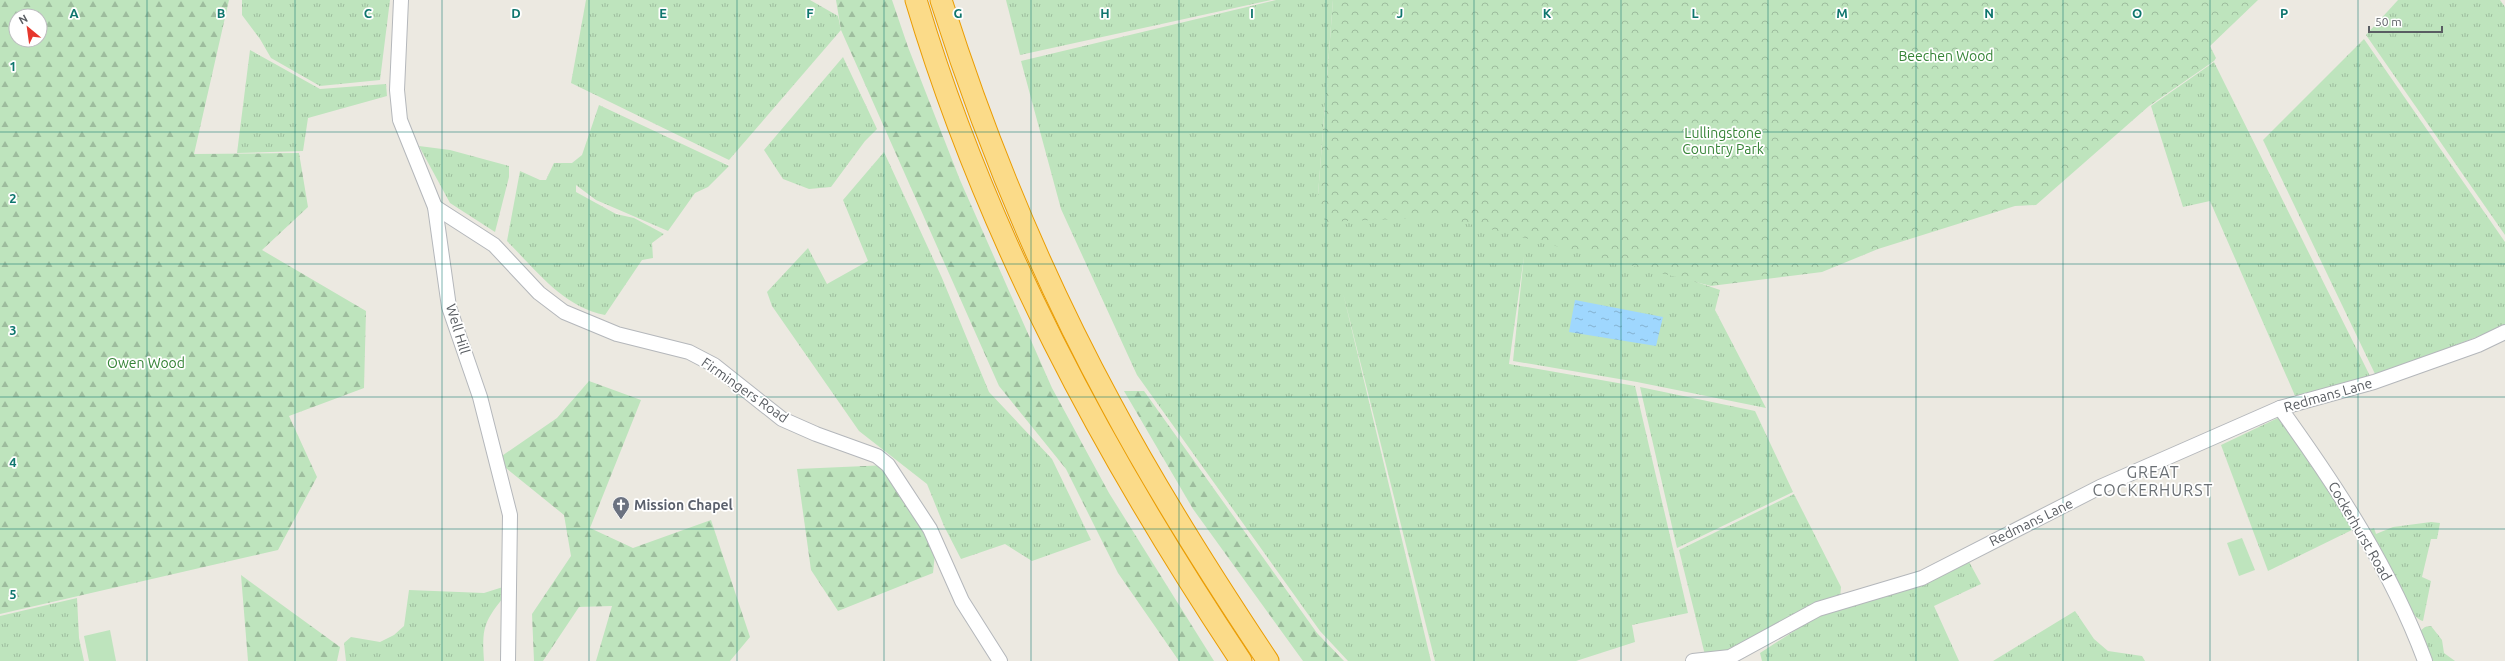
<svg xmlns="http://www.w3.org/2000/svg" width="2505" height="661" font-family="Ubuntu,sans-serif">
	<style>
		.grass { fill: url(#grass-tufts) }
		.forest { fill: url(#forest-firs); fill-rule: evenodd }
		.park { fill: url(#park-crowns) }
		.pitch { fill: #bee4bd }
		.water { fill: url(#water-ripples) }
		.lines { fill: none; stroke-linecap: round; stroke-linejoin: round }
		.minor-casing { stroke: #b4b7bb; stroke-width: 16 }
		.highway-casing { stroke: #ea9c03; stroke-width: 23 }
		.minor { stroke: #fff; stroke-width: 14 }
		.highway { stroke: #fbdb89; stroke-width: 21 }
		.grid { fill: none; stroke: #0f766e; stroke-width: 1; stroke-opacity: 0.55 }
		.labels { text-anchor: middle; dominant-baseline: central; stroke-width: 3.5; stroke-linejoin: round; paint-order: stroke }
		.park-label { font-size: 14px; fill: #368437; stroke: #fff }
		.street-label { font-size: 14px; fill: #595d62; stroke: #fff }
		.worship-label { font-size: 14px; font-weight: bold; fill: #5b616d; stroke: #fff; text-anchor: start }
		.quarter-label { font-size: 16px; letter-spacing: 1px; fill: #6a6f74; stroke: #fff }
		.grid-label { font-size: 13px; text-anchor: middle; font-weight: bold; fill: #0f766e; stroke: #fff; stroke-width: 3.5; stroke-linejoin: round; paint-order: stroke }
	</style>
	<defs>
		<pattern id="grass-tufts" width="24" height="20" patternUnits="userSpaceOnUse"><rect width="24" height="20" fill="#bee4bd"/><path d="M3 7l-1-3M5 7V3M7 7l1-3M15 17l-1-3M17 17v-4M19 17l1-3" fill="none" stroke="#9dbc9d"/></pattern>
		<pattern id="forest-firs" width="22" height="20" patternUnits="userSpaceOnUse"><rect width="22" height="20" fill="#bee4bd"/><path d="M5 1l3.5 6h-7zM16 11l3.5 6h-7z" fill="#9dbc9d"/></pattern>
		<pattern id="park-crowns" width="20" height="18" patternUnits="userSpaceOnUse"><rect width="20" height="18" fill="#bee4bd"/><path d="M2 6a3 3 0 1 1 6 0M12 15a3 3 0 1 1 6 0" fill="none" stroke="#9dbc9d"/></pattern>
		<pattern id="water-ripples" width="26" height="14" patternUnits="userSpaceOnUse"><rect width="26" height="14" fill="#9fd7fe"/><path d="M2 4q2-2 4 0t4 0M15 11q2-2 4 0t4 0" fill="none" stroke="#85b2d1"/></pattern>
	</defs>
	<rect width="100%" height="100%" fill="#ece9e1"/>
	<g class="grass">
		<polygon points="242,0 390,0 380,80 320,86 271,58 260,39 242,15"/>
		<polygon points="586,0 810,0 838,16 841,30 729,160 571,83"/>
		<polygon points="1006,0 1271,0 1020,55"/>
		<polygon points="1276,0 1333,0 1318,195 1460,202 1720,290 1715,310 1766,408 1637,382 1513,361 1524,256 1509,364 1635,386 1688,613 1632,625 1635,642 1576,661 1435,661 1343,293 1431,661 1348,661 1320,631 1137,375 1061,209 1021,61"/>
		<polygon points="2398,0 2500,0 2505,7 2505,235 2366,35"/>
		<polygon points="2364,39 2505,242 2505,326 2376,376 2263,140"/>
		<polygon points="250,50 320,89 386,84 387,96 308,118 303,151 237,153"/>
		<polygon points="843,57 877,129 865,141 831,187 809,189 783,179 764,150"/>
		<polygon points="2214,62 2371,378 2296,398 2210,201 2183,207 2151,106"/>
		<path d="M599 105 729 166 708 187 695 193 668 231 596 200 576 185V192L616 214 634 218 664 234 652 243 653 258 642 260 605 315C563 307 536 270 507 241L520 171 540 180H546L554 163H572L582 155Z"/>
		<polygon points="419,146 450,150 509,166 509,177 495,232 450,203"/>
		<polygon points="884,152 942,278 989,392 1052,459 1091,540 1032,561 1005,544 961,559 944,526 927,484 859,431 772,306 767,292 808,248 827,284 868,261 843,200"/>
		<polygon points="1640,387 1755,411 1793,492 1677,548"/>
		<polygon points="2282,416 2356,528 2268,571 2221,445"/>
		<polygon points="1794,494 1841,587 1840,598 1729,653 1705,655 1679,550"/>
		<path d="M2431 522 2440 523 2437 539H2431L2422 577 2431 581 2423 621C2406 617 2378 548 2370 530L2374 528 2376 534 2393 527Z"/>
		<polygon points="1967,558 1981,584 1934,606 1959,661 1762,661 1760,653 1819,615"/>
		<path d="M503 587V598C483 623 482 629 484 661H346L344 643 351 637 380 642 394 635 404 626 409 590 484 593Z"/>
		<polygon points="77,598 79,638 84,661 0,661 0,616"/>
		<polygon points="2075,611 2094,639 2108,651 2142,656 2145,661 1993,661"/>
		<polygon points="2431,626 2442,640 2444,653 2455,661 2432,661 2420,631 2425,627"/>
	</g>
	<g class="forest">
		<path d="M0 0H229L194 154 299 153 308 207 262 250 366 311 364 388 289 416 317 477 278 550 0 614ZM16 16H40V40H16Z"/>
		<polygon points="836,0 892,0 908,47 960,180 1052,388 1109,493 1214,661 1179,661 1118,573 1066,469 999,386 841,30"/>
		<polygon points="589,381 641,400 590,528 633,548 711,520 750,637 730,661 596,661 612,606 579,607 543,661 534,661 532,614 571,556 564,515 496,460 557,418"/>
		<polygon points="1124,391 1144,391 1317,633 1344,661 1303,661 1193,509"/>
		<polygon points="888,465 936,543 933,573 838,611 811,570 797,469"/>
		<polygon points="241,575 340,647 337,661 248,661"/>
	</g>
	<polygon class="park" points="1333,0 2258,0 2210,46 2216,58 2214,61 2149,106 2036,205 2015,206 1878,249 1822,272 1711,286 1443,217 1325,222 1318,195"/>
	<g class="pitch">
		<polygon points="2242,538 2255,570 2239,576 2227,543"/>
		<polygon points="110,630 116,661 89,661 84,636"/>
	</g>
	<polygon class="water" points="1575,300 1663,317 1656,346 1569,332"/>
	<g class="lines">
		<defs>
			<g id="minor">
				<polyline points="401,0 397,90 400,120 435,207 449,307 480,397 510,515 508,661"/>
				<polyline points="435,207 494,245 539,293 564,312 617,334 689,352 714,365 782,419 816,434 877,456 888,465 930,529 962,601 1000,661"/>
				<path d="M2280 408C2337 487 2391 569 2425 661"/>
				<polyline points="1693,661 1730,657 1818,609 1922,578 2100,487 2280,408 2374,382 2478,345 2505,332"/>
			</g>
			<g id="highway">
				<path d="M916 0C987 238 1104 455 1241 661"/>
				<path d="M941 0C985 139 1041 275 1111 404 1158 492 1212 577 1268 661"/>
			</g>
		</defs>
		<use href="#minor" class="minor-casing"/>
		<use href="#highway" class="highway-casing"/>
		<use href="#minor" class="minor"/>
		<use href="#highway" class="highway"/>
	</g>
	<path class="grid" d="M147 0V661M295 0V661M442 0V661M589 0V661M737 0V661M884 0V661M1031 0V661M1179 0V661M1326 0V661M1474 0V661M1621 0V661M1768 0V661M1916 0V661M2063 0V661M2210 0V661M2358 0V661M0 132H2505M0 264H2505M0 397H2505M0 529H2505"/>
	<defs>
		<symbol id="church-pin" viewBox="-11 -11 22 30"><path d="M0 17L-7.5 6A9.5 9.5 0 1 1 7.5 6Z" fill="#6b7280" stroke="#fff"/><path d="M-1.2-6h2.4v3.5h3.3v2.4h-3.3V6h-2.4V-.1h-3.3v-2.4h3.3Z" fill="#fff"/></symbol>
	</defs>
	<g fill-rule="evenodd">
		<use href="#church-pin" x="611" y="495" width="20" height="27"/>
	</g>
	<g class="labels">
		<g class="park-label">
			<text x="1946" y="56">Beechen Wood</text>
			<text x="1723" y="133">Lullingstone<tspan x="1723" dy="16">Country Park</tspan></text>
			<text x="146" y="363">Owen Wood</text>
		</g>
		<g class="street-label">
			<text transform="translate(458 329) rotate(73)">Well Hill</text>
			<text transform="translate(745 390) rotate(35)">Firmingers Road</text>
			<text transform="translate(2328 395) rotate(-16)">Redmans Lane</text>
			<text transform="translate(2031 522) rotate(-26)">Redmans Lane</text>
			<text transform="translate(2360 531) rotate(60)">Cockerhurst Road</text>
		</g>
		<g class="worship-label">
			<text x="634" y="505">Mission Chapel</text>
		</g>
		<g class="quarter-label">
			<text x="2153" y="472">GREAT<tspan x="2153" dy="18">COCKERHURST</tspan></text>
		</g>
	</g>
	<g class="grid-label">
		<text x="74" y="18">A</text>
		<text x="221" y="18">B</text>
		<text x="368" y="18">C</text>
		<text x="516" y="18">D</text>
		<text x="663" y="18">E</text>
		<text x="810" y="18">F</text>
		<text x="958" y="18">G</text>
		<text x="1105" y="18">H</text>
		<text x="1252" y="18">I</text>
		<text x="1400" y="18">J</text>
		<text x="1547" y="18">K</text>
		<text x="1695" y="18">L</text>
		<text x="1842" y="18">M</text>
		<text x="1989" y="18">N</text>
		<text x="2137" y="18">O</text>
		<text x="2284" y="18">P</text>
		<text x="13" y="71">1</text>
		<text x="13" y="203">2</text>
		<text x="13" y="335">3</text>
		<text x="13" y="467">4</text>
		<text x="13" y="599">5</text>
	</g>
	<g transform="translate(28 28) rotate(331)"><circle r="19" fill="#ffffff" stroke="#bdbec0"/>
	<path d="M0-3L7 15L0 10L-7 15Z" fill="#e6372d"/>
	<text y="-6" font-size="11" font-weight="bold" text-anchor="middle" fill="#595d62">N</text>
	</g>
	<path d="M2369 26v6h73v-6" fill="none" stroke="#595d62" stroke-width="2"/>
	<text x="2375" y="26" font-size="12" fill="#595d62" stroke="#ffffff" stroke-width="3" paint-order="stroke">50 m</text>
</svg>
